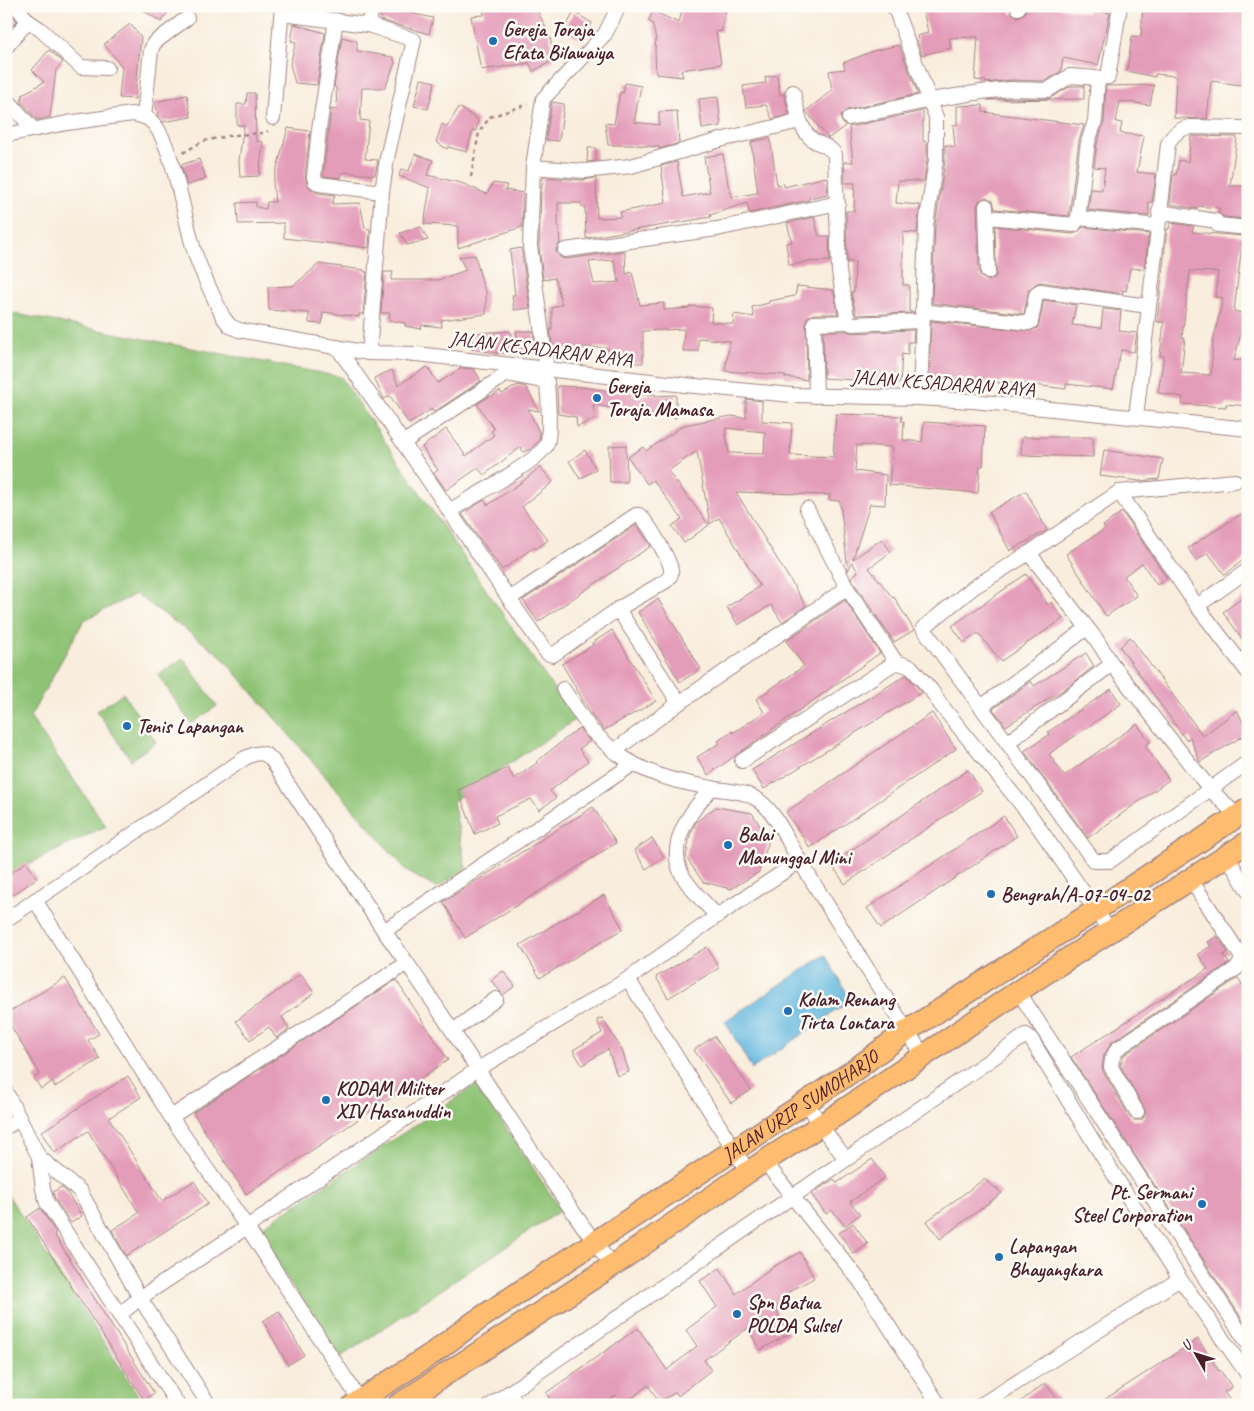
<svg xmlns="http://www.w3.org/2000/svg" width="1254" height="1411" font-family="Caveat,sans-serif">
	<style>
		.green { fill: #8ec375; stroke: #6c7150 }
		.water { fill: #60b6dd; stroke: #556a84 }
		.building { fill: #e49db9; fill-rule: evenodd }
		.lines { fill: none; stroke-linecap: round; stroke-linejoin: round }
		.minor-casing { stroke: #a28684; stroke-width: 16 }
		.highway-casing { stroke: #a28684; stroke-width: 24 }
		.path { stroke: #a28684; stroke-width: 2.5; stroke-dasharray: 4 4; stroke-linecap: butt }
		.minor { stroke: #fff; stroke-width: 14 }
		.highway { stroke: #fdbc6f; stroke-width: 21 }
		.poi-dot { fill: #1f6fb2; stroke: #fdfcf7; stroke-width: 2 }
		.labels { text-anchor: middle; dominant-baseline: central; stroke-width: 5; stroke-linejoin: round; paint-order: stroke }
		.poi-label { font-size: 20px; font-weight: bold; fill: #4a1f2b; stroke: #fdfcf7; text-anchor: start }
		.street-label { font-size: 20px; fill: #4a1f2b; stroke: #fdfcf7 }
	</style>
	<rect width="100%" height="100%" fill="#fdfcf7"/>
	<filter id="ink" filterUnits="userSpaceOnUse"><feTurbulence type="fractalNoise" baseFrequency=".02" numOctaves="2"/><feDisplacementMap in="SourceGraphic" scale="10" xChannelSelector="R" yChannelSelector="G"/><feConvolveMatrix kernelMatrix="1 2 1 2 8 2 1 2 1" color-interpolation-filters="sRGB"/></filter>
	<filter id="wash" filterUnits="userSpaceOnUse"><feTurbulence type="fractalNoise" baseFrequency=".0096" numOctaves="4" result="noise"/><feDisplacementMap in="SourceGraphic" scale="20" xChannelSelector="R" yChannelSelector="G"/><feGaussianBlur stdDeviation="1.12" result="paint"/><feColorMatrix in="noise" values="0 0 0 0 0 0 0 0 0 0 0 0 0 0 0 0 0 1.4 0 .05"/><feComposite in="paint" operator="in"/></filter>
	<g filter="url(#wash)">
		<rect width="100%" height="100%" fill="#f9eddd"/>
		<g class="green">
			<polygon points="6,312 341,377 575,720 453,801 466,869 436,888 408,872 219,654 136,594 84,620 30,717 106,826 11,873 6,874"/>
			<polygon points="183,658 217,706 191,724 158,675"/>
			<polygon points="123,693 156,742 131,760 97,711"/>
			<polygon points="477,1084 561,1210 339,1358 256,1231"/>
			<polygon points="6,1192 144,1404 6,1405"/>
		</g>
		<polygon class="water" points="825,955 851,1000 752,1069 725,1021"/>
		<g id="blocks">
			<g class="building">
				<polygon points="6,6 17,21 6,32"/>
				<polygon points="137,6 172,6 161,22"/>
				<polygon points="483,6 535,6 550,36 554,60 533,71 529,63 481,70 471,16 484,15"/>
				<polygon points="683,6 708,6 726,10 721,32 716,31 721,64 681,70 683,77 656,74 655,50 656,39 652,23 648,21 653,11 679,23"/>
				<polygon points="937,6 974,6 974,8 1000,9 1000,6 1009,6 1011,13 1018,17 1025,13 1027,6 1052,6 1087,13 1088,9 1110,13 1098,65 1063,58 1061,71 1046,81 1011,80 986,83 986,81 975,80 978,37 949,38 951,48 922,55 917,41 918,40 917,36 928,33 923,9"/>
				<polygon points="1143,6 1248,6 1248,86 1211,81 1207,119 1174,118 1176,76 1155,74 1155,77 1127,71 1132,36 1141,37"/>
				<polygon points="382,7 433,18 429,34 380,20"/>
				<polygon points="574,12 592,23 582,40 564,30"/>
				<polygon points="130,24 141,37 135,99 119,98 122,67 104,44"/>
				<polygon points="294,24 325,33 317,85 295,83 290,64 296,42 291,41"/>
				<polygon points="342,37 357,41 357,51 393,57 395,63 385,88 362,88 360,120 369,121 365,159 378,160 375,175 343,172 341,178 323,176 331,109 337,110 336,87 334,87"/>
				<polygon points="899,45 918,94 847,110 841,116 841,120 845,126 829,138 828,138 806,111 832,90 829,71 845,69 843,63 873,51"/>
				<polygon points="49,50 63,62 56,70 50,117 37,120 21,101 23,94 44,82 32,70"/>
				<polygon points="777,75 780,95 784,94 789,115 772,119 766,105 746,107 743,86 766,83 765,77"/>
				<polygon points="421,79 435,82 428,109 414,106"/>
				<polygon points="625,83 641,86 634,122 659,125 659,112 677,111 679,143 659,149 659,147 635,145 608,145 605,123 614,124 620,92 623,93"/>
				<polygon points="1154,85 1150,105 1120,101 1116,122 1122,123 1120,133 1144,136 1137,172 1156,174 1152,202 1149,202 1149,216 1088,210 1091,189 1102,190 1105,168 1094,167 1097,144 1104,122 1106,86"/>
				<polygon points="1071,86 1084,86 1084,99 987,100 1011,98 1048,99"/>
				<polygon points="247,93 255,93 256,141 263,142 259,176 240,177 239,160 244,125 237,125 237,104 246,104"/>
				<polygon points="187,95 191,117 163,122 158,116 155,102"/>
				<polygon points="718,97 721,126 702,129 699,99"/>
				<polygon points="552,102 564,104 559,141 546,140"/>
				<polygon points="983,105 983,112 1084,125 1079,141 1069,216 995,209 993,201 986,197 979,201 977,206 979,272 981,277 989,281 996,276 995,226 1073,234 1078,232 1083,227 1149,234 1144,269 1130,268 1126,291 1123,290 1122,294 1041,282 1037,283 1029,289 1024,314 932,303 935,226 945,161 945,145 955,147 953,125 957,125 957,106"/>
				<polygon points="459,107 478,120 476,131 473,130 467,152 448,147 447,149 436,142 442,124 447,127"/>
				<polygon points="923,111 923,141 927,142 927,159 924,181 898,181 896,203 920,205 917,233 903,232 903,285 909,285 909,311 914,313 856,315 851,292 854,292 855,262 847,262 846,211 854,211 855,183 845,183 844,162 853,162 849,127"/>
				<polygon points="288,128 310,131 305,176 307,183 310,188 317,193 335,195 332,204 360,203 365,228 370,229 369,248 284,238 284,223 238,224 237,203 256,202 256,207 266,209 267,202 275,202 273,182"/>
				<polygon points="1191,136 1237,137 1230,186 1247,186 1245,219 1224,217 1218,213 1219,208 1198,206 1197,209 1170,204 1173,175 1176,175 1179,160 1188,162"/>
				<path d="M770 138 777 185 784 184V187L826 177 828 194 809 198V200L749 213 747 203 710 215 711 217 586 238 585 207H582L581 203H558V227H559L560 243 557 247 556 252 561 258 566 259 625 251 626 274 632 272 640 305 664 303V310L689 308 690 306 712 308 711 322 733 324 734 314 754 317 752 307 769 303V301L795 296 797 286 833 290 838 314H814L809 316 806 319 807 380 785 377V375L725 371 730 341 698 338V351H683L684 329 643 331V363H608V348L583 347V350L553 351 550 330H552V308L562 304 555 278 543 280 539 246 541 191 543 177 583 180 596 178 597 218 621 217 620 212 666 203 661 166 677 162 683 197 710 192 704 157 723 154 728 184 732 197 758 193 751 142ZM614 260 619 282 594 284 589 262Z"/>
				<polygon points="588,148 596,148 596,161 587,162"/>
				<polygon points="415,154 433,160 427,175 461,183 487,194 493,183 507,185 505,190 523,193 522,227 458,248 458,226 424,224 430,188 399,176 401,169 409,171"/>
				<polygon points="199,159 206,179 187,185 181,165"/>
				<polygon points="814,217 819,236 829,236 830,261 803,262 803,263 789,265 786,243 792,242 787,223"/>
				<path d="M1170 223 1194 226 1192 232 1243 236 1234 311 1246 314 1234 360 1248 361V406L1226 404V407L1182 404 1183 397 1158 393 1164 356H1160L1164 322H1157L1167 229H1169ZM1190 271 1218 272 1215 297 1223 298 1213 341 1211 375 1181 373 1185 338 1182 337Z"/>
				<polygon points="421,227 428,240 407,245 400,233"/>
				<polygon points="521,248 530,308 514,310 512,295 515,295 510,250"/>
				<polygon points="475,255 483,286 486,292 486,314 441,320 442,327 422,325 421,329 405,326 405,323 389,320 390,313 381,313 384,272 393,272 391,280 438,280 466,270 459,257"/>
				<polygon points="319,264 364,270 364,272 367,272 363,314 359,314 359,317 323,312 322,324 309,323 309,313 269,310 268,287 293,286"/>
				<polygon points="1044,300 1076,305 1072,325 1101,328 1103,309 1121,311 1119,331 1137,333 1134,352 1121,350 1113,389 1066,384 1066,389 1001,381 1000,383 981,381 980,387 964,385 965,379 929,376 931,321 1030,331 1037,328 1039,324"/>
				<polygon points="914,330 913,342 908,342 908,355 902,354 900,383 824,378 823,331 846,331 852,333"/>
				<polygon points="510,331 518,344 516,331 533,331 536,352 495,353 471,349 474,333"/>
				<polygon points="427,367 438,383 462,368 474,369 481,381 434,412 431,409 409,424 390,396 384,399 374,378 392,370 398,385"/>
				<polygon points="518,385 526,387 539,411 528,409 540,434 539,440 531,449 523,452 521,447 484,475 478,468 446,490 434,473 438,470 422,447 446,429 466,456 494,435 491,431 494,429 477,404 490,396 491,397 500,391 502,394"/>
				<polygon points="557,386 581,387 618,392 618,391 633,392 633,396 655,394 655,396 676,395 676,418 593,405 595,419 577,427 576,417 558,414"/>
				<path d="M746 399 762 401V421L792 423 790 455 833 457 836 414 902 416 901 421H904L903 440 922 442 924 422 985 426 983 466H980L978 493 889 485 893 447 857 445 855 471 886 475 885 505 870 504 853 559 882 539 891 552 869 568 893 598 894 597 914 630 894 642 855 584 851 577 858 572 852 562 848 571 840 501 829 500 830 495 736 492 806 606 782 622 771 605 738 625 727 607 760 586 719 518 710 524 697 451 668 471 709 525 684 543 672 526 682 519 653 480 647 484 628 457 643 447 646 451 684 425 731 416 746 418ZM725 428 765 432 764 454 729 453Z"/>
				<polygon points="1022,437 1093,437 1093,457 1021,455"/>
				<polygon points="626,445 627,482 610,482 609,446"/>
				<polygon points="585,450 596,469 580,479 569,461"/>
				<polygon points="1104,450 1163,459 1159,479 1140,481 1100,476"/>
				<polygon points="540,467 553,482 522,507 548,540 536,549 534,547 502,570 462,514 484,500 488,505 522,482"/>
				<polygon points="1026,491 1047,530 1010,551 989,512"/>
				<polygon points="1122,512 1167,578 1157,585 1142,563 1124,576 1137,596 1106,616 1066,554 1105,529 1103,526"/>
				<polygon points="1243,513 1248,522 1248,556 1225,575 1208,553 1196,561 1188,548"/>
				<polygon points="637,525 651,546 538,622 523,600"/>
				<polygon points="1026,574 1048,605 1051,602 1063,619 1001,661 978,633 964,643 952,626"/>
				<polygon points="1248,594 1248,647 1223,612"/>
				<polygon points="658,599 701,669 680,682 638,612"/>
				<polygon points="845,600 880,653 708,775 697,757 720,743 718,741 732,731 733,733 764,712 756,699 804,666 786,641"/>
				<polygon points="612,630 656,701 604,730 593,717 562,664 593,645 592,643"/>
				<polygon points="1130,637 1203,736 1237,710 1248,733 1200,762 1190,737 1186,740 1120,647"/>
				<polygon points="1086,653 1094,666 1069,686 1006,726 993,709 1031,681 1034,686"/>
				<polygon points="906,675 922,692 764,789 752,770"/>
				<polygon points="1111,689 1121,704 1049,754 1064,776 1137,724 1150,742 1145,746 1169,780 1088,838 1024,751 1049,735 1048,732"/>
				<polygon points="932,713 956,749 810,848 786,812"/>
				<polygon points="579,728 590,741 579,749 588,761 550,791 556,798 539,810 531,799 495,816 498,823 475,834 458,790 508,768 514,779 537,763 536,762"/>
				<polygon points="968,770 982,791 845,884 831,864"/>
				<polygon points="593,807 616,843 465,938 443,902"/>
				<polygon points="716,807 752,813 769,840 759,872 731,889 703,882 686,857 690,835 696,822"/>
				<polygon points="1004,816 1017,836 881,928 867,908"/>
				<polygon points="652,838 664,857 646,869 634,850"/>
				<polygon points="26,862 37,878 13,895 6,885 6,877"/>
				<polygon points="604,895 623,929 540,978 520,945"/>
				<polygon points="1217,936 1228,952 1223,955 1229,963 1112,1042 1104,1055 1102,1067 1103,1071 1129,1116 1133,1120 1141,1120 1144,1117 1146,1112 1120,1065 1124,1055 1238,978 1248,993 1248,1328 1071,1057 1208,969 1198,954 1211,946 1208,942"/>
				<polygon points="707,947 719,968 668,998 656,977"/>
				<polygon points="503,971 515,986 503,995 491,980"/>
				<polygon points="301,974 314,993 282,1017 289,1029 276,1038 269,1027 250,1040 236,1021"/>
				<polygon points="65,978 99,1034 88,1040 100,1059 55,1087 52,1082 41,1089 34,1078 40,1074 6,1018 6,1014"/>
				<polygon points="396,980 448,1060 246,1194 193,1113"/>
				<polygon points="602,1018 622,1050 629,1072 617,1076 608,1049 582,1065 573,1050 602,1033 597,1020"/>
				<polygon points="714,1036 751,1090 731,1103 694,1050"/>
				<polygon points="128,1076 141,1097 109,1118 162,1201 194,1181 208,1204 126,1256 112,1230 139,1213 88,1131 54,1153 41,1132"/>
				<polygon points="872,1159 885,1177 850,1202 860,1214 845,1226 832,1210 826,1214 811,1194 834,1179 837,1183"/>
				<polygon points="984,1179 1002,1193 940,1239 927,1221"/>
				<polygon points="61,1187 66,1191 82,1216 71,1223 55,1199 53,1192"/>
				<polygon points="40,1208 56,1233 54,1234 154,1393 144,1400 27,1217"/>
				<polygon points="853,1223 868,1244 854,1254 839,1233"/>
				<polygon points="800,1252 814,1278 785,1294 789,1299 775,1309 789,1334 760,1350 748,1328 704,1360 711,1370 678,1396 676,1392 659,1402 648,1385 623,1405 615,1395 601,1405 554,1405 546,1393 638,1328 667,1370 697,1346 686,1330 717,1307 700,1281 720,1268 736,1294 771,1268"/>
				<polygon points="279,1311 304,1355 288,1365 263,1321"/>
				<polygon points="1198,1339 1219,1371 1220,1370 1232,1387 1224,1392 1233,1405 1096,1405"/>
				<polygon points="1045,1383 1062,1405 1016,1405"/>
			</g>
		</g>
	</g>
	<g filter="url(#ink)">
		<use href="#blocks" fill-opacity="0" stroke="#a28684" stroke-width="1"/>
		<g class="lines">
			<defs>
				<g id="minor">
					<polyline points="894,6 936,117 936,160 926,225 921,370 918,398"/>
					<polyline points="1018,6 1018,8"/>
					<polyline points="282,14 368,25 414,40 387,158 382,192 369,353"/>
					<polyline points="336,20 319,129 314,177 315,181 319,184 382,192"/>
					<polyline points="28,21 40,29 81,67 107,68"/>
					<polyline points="368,25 373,6"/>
					<polyline points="6,47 28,21 16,6"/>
					<path d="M793 92C797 108 799 130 813 140 821 146 830 145 835 155L839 272 848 322 852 324 921 321"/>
					<polyline points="6,98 33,129"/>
					<polyline points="144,117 151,50 154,43 187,18"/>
					<polyline points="273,118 282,6"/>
					<polyline points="849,118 931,100 981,92 1011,89 1048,90 1070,76 1098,78 1108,77 1120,6"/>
					<path d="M6 135 67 123 132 114C138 115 145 116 150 120 172 137 185 222 194 250 201 273 213 295 223 317L230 326 239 330 369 353 417 354 685 385 792 395 918 398 973 401 1248 429"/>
					<polyline points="533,167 584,171 631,166 720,140 800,121"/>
					<polyline points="986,206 988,272"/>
					<polyline points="1159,212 1216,221 1218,225 1248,228"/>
					<polyline points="988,217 1074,225 1078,218 1088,142 1095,121 1098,78"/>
					<polyline points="1078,218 1157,226"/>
					<polyline points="565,250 717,229 838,203"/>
					<polyline points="922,311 1028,323 1031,322 1036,295 1040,291 1148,306"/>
					<path d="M337 347C408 448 476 552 547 653L553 655 618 609 679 703"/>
					<polyline points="547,370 530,246 533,167 543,99 605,34 619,6"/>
					<polyline points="816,396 814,323 848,322"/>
					<path d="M1136 417 1168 144C1173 134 1179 129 1190 127L1248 128"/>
					<path d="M404 442 507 374 547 382C548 397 551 431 547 444 540 461 468 499 449 511"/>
					<polyline points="1119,492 1197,606 1248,672"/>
					<polyline points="807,509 847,588 896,662"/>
					<polyline points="1029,553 1119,492 1235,481"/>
					<path d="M847 588 679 703 614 751C646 775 673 781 712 788 725 791 740 790 753 797 775 807 788 843 801 863 841 927 881 992 923 1055"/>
					<path d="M509 599 636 515H639C647 520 671 562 671 570 672 575 669 578 666 581L618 609"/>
					<polyline points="1197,606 1248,570"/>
					<polyline points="1087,628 981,707 923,628 974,587 1029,553 1096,639 1112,664 1167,735 1210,789 1237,816"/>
					<polyline points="563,689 591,730 614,751"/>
					<polyline points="981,707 1094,861 1110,861 1248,762"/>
					<polyline points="1007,743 1112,664"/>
					<polyline points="742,761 896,662 911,667 931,690 941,705 1033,819 1110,931"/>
					<path d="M712 788C691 810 664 846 684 878 693 892 706 904 717 916"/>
					<polyline points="1227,856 1248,891"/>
					<polyline points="35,900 171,1117"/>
					<path d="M6 920 245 758C256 753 263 750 272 760L384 931"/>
					<path d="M407 963C476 1064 539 1168 612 1266"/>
					<polyline points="628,979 748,1172"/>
					<polyline points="1018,991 1248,1344"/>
					<polyline points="453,1031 496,999"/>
					<polyline points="6,1092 39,1157 43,1189 47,1203 178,1405"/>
					<polyline points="807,1102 820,1125 846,1159"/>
					<polyline points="1137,1112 1111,1067 1112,1059 1117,1049 1237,968 1241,962 1241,956 1191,880"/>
					<polyline points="6,1127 20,1119"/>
					<polyline points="39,1157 80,1191 140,1298 209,1405"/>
					<polyline points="764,1161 860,1281 939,1405"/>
					<polyline points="119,1315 140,1298 247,1227 171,1117 407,963 384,931 633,764"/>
					<polyline points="510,1393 517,1405"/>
					<polyline points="363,1405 247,1227 478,1069 628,979 717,916 800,861"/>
					<polyline points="491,1405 1026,1035 1031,1039 1096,1146 1180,1279 1248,1375"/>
					<polyline points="981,1405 1180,1279"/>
				</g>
				<g id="highway">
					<path id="s1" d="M353 1405 433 1353 476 1321 853 1071 907 1031 1096 910 1248 809"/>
					<polyline points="398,1405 612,1266 748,1172 835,1116 1035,980 1248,842"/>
				</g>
			</defs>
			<use href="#minor" class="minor-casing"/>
			<use href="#highway" class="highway-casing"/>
			<g class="path">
				<polyline points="183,153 203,141 234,135 264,133 268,131"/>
				<polyline points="471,177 479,132 490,117 528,104"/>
			</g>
			<use href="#minor" class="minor"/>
			<use href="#highway" class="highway"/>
		</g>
	</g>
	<g class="poi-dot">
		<circle cx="493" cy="41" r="5"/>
		<circle cx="597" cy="398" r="5"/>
		<circle cx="127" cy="726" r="5"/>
		<circle cx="728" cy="845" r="5"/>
		<circle cx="991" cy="894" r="5"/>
		<circle cx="788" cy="1011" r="5"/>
		<circle cx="326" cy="1100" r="5"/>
		<circle cx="1202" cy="1204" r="5"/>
		<circle cx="999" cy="1257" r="5"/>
		<circle cx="737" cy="1314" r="5"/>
	</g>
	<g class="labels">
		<g class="poi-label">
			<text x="503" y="29">Gereja Toraja<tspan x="503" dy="23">Efata Bilawaiya</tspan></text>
			<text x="607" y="386">Gereja<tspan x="607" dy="23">Toraja Mamasa</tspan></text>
			<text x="137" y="726">Tenis Lapangan</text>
			<text x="738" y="834">Balai<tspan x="738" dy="23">Manunggal Mini</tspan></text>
			<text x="1001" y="894">Bengrah/A-07-04-02</text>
			<text x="798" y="999">Kolam Renang<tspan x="798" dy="23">Tirta Lontara</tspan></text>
			<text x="336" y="1088">KODAM Militer<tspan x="336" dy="23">XIV Hasanuddin</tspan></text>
			<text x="1192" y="1192" text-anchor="end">Pt. Sermani<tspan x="1192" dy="23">Steel Corporation</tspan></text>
			<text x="1009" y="1246">Lapangan<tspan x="1009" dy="23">Bhayangkara</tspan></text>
			<text x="747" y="1302">Spn Batua<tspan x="747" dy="23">POLDA Sulsel</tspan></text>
		</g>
		<g class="street-label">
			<text transform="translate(541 349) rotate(7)">JALAN KESADARAN RAYA</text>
			<text transform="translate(943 383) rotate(4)">JALAN KESADARAN RAYA</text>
			<text stroke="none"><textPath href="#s1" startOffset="538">JALAN URIP SUMOHARJO</textPath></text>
		</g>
	</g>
	<rect width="1254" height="1411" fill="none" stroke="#fdfcf7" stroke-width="25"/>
	<g transform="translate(1196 1354) rotate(309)" stroke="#fdfcf7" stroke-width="4" paint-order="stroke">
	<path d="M0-4L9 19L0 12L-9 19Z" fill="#4a1f2b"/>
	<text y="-8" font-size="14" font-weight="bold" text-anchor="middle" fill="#4a1f2b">U</text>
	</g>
</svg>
